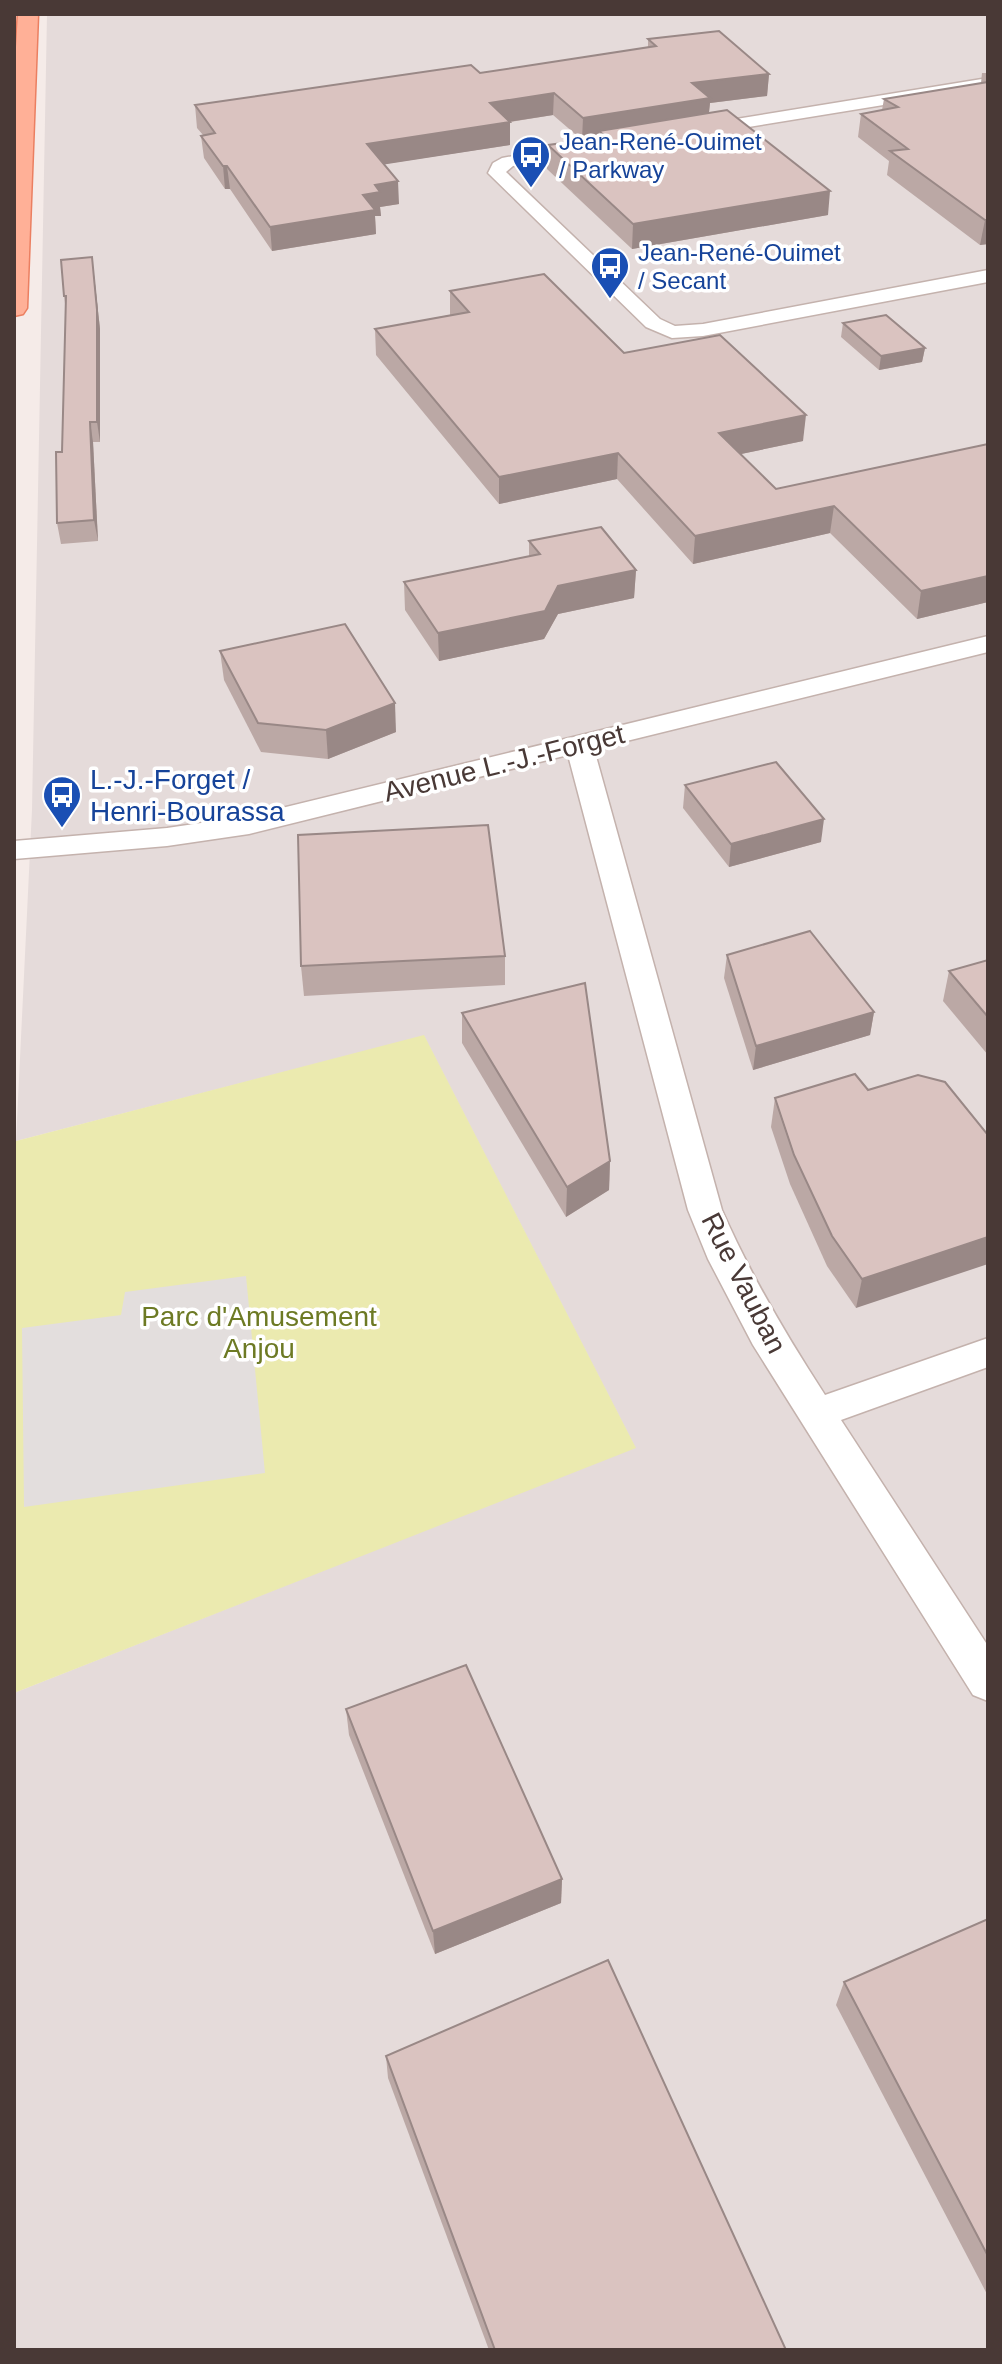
<svg xmlns="http://www.w3.org/2000/svg" width="1002" height="2364" font-family="Helvetica,sans-serif">
	<style>
		.industrial { fill: #e5dbda }
		.green { fill: #ebeaaf }
		.parking { fill: #e3dedd }
		.lines { fill: none; stroke-linecap: round; stroke-linejoin: round }
		.minor-casing { stroke: #c4b2ad; stroke-width: 3 }
		.primary-casing { stroke: #eb7f61; stroke-width: 3 }
		.minor { fill: #fff; fill-rule: evenodd }
		.primary { fill: #ffb097; fill-rule: evenodd }
		.wall { fill: #bba8a5 }
		.shaded-wall { fill: #998886 }
		.building { fill: #dac3c0; stroke: #998886; stroke-width: 2 }
		.labels { text-anchor: middle; dominant-baseline: central; stroke-width: 7; stroke-linejoin: round; paint-order: stroke }
		.far-transit-label { font-size: 24px; fill: #164399; stroke: #fff; text-anchor: start }
		.street-label { font-size: 28px; fill: #493936; stroke: #fff }
		.transit-label { font-size: 28px; fill: #164399; stroke: #fff; text-anchor: start }
		.park-label { font-size: 28px; fill: #6d7a24; stroke: #fff }
	</style>
	<rect width="100%" height="100%" fill="#f5ebe8"/>
	<polygon class="industrial" points="47,14 988,14 988,2350 14,2350 14,1693 635,1447 424,1036 16,1141 32,810"/>
	<polygon class="green" points="424,1035 636,1448 14,1693 16,1141"/>
	<polygon class="parking" points="246,1276 265,1473 24,1507 22,1328 121,1315 125,1292"/>
	<g class="lines">
		<defs>
			<g id="minor">
				<polygon points="988,78 988,88 699,135 690,130 699,125"/>
				<polygon points="591,142 600,147 597,151 513,166 506,172 660,319 675,326 703,324 988,270 988,282 703,336 672,338 646,327 488,173 493,163 502,158"/>
				<path d="M988 636V652L594 749 722 1210C751 1276 786 1335 825 1395L988 1338V1367L841 1420 988 1646V1701L973 1695 753 1345 708 1259 688 1210 568 755 249 834 167 846 14 859V841L167 828 249 816Z"/>
			</g>
			<polygon id="primary" points="18,14 38,14 27,308 23,314 14,316 14,80"/>
		</defs>
		<use href="#minor" class="minor-casing"/>
		<use href="#primary" class="primary-casing"/>
		<use href="#minor" class="minor"/>
		<use href="#primary" class="primary"/>
	</g>
	<g class="wall">
		<polygon points="648,39 769,74 767,96 710,103 709,113 828,215 632,249 547,169 548,145 582,140 553,115 510,122 510,145 384,164 399,204 380,207 381,216 375,216 376,234 272,251 230,189 225,189 204,158 201,136 203,135 197,128 195,105 480,73 648,48"/>
		<polygon points="982,73 988,73 988,244 980,245 887,175 889,161 858,137 861,114 882,110 884,99 981,83"/>
		<polygon points="92,257 100,329 100,442 93,442 98,541 61,544 57,523 62,452 66,311 64,296"/>
		<polygon points="450,291 624,353 803,441 741,454 776,489 988,444 988,602 917,619 830,533 693,564 617,479 499,504 376,355 375,329 450,315"/>
		<polygon points="843,323 925,348 922,362 879,370 841,337"/>
		<polygon points="529,541 636,570 634,598 558,614 544,639 439,661 405,610 404,582 529,556"/>
		<polygon points="220,651 396,732 328,759 261,752 224,680"/>
		<polygon points="685,785 821,842 729,867 683,808"/>
		<polygon points="727,955 874,1012 870,1035 753,1070 724,978"/>
		<polygon points="505,956 505,985 304,996 301,966"/>
		<polygon points="988,960 988,1055 943,1001 949,971"/>
		<polygon points="462,1013 610,1161 609,1190 566,1217 462,1043"/>
		<polygon points="868,1090 988,1135 856,1308 827,1266 790,1184 771,1127 775,1098"/>
		<polygon points="346,1709 562,1879 561,1903 435,1954 349,1735"/>
		<polygon points="988,1919 988,2296 836,2005 844,1982"/>
		<polygon points="386,2056 786,2350 489,2350 388,2078"/>
	</g>
	<g class="shaded-wall">
		<polygon points="769,74 767,96 710,103 708,120 599,131 599,138 582,140 583,118 692,83"/>
		<polygon points="554,93 553,115 502,123 510,122 510,145 368,167 367,144 490,103"/>
		<polygon points="223,166 227,166 230,189 225,189"/>
		<polygon points="398,181 399,204 380,207 381,216 375,216 376,234 272,251 270,227 363,195 375,185"/>
		<polygon points="830,191 828,215 632,249 633,224"/>
		<polygon points="985,220 988,220 988,244 980,245"/>
		<polygon points="92,257 100,329 100,442 97,422"/>
		<polygon points="925,348 922,362 879,370 881,356"/>
		<polygon points="806,415 803,441 717,459 719,433"/>
		<polygon points="90,422 93,442 98,541 94,520"/>
		<polygon points="618,453 617,479 499,504 499,477"/>
		<polygon points="834,506 830,533 693,564 695,536"/>
		<polygon points="636,570 634,598 558,614 544,639 439,661 438,633 558,586"/>
		<polygon points="988,576 988,602 917,619 921,591"/>
		<polygon points="395,703 396,732 328,759 326,730"/>
		<polygon points="824,819 821,842 729,867 731,844"/>
		<polygon points="874,1012 870,1035 753,1070 756,1046"/>
		<polygon points="610,1161 609,1190 566,1217 567,1187"/>
		<polygon points="988,1237 988,1264 856,1308 862,1279"/>
		<polygon points="562,1879 561,1903 435,1954 433,1931"/>
	</g>
	<g class="building">
		<polygon points="719,31 769,74 692,83 710,98 583,118 554,93 490,103 510,122 367,144 398,181 375,185 380,192 363,195 375,210 270,227 227,166 223,166 201,136 215,133 195,105 471,65 480,73 656,46 648,39"/>
		<polygon points="988,82 988,220 985,220 890,151 908,149 861,114 898,107 884,99"/>
		<polygon points="727,110 830,191 633,224 548,145 606,137 599,131"/>
		<polygon points="92,257 97,310 97,422 90,422 94,520 57,523 56,452 62,452 66,296 64,296 61,260"/>
		<polygon points="544,274 624,353 720,335 806,415 719,433 776,489 988,444 988,576 921,591 834,506 695,536 618,453 499,477 375,329 469,312 450,291"/>
		<polygon points="886,315 925,348 881,356 843,323"/>
		<polygon points="601,527 636,570 558,586 545,611 438,633 404,582 540,554 529,541"/>
		<polygon points="345,624 395,703 326,730 258,723 220,651"/>
		<polygon points="776,762 824,819 731,844 685,785"/>
		<polygon points="488,825 505,956 301,966 298,835"/>
		<polygon points="810,931 874,1012 756,1046 727,955"/>
		<polygon points="988,960 988,1017 949,971"/>
		<polygon points="585,983 610,1161 567,1187 462,1013"/>
		<polygon points="855,1074 868,1090 918,1075 945,1082 988,1135 988,1237 862,1279 832,1236 794,1155 775,1098"/>
		<polygon points="466,1665 562,1879 433,1931 346,1709"/>
		<polygon points="988,1919 988,2256 844,1982"/>
		<polygon points="608,1960 786,2350 495,2350 386,2056"/>
	</g>
	<defs>
		<symbol id="bus-pin" viewBox="-11 -11 22 30"><path d="M0 17L-7.5 6A9.5 9.5 0 1 1 7.5 6Z" fill="#1a4fb4" stroke="#fff"/><path d="M-5-6H5V4H4V6H2V4H-2V6H-4V4H-5ZM-3.5-4V0h7V-4ZM-3.5 1.2v1.5H-2V1.2ZM2 1.2v1.5H3.5V1.2Z" fill="#fff"/></symbol>
	</defs>
	<g fill-rule="evenodd">
		<use href="#bus-pin" x="509" y="133" width="44" height="60"/>
		<use href="#bus-pin" x="588" y="244" width="44" height="60"/>
		<use href="#bus-pin" x="40" y="773" width="44" height="60"/>
	</g>
	<g class="labels">
		<g class="far-transit-label">
			<text x="559" y="141">Jean-René-Ouimet<tspan x="559" dy="28">/ Parkway</tspan></text>
			<text x="638" y="252">Jean-René-Ouimet<tspan x="638" dy="28">/ Secant</tspan></text>
		</g>
		<g class="street-label">
			<text transform="translate(504 763) rotate(-14)">Avenue L.-J.-Forget</text>
			<text transform="translate(744 1283) rotate(63)">Rue Vauban</text>
		</g>
		<g class="transit-label">
			<text x="90" y="779">L.-J.-Forget /<tspan x="90" dy="32">Henri-Bourassa</tspan></text>
		</g>
		<g class="park-label">
			<text x="259" y="1316">Parc d'Amusement<tspan x="259" dy="32">Anjou</tspan></text>
		</g>
	</g>
	<rect width="1002" height="2364" fill="none" stroke="#493936" stroke-width="32"/>
</svg>
